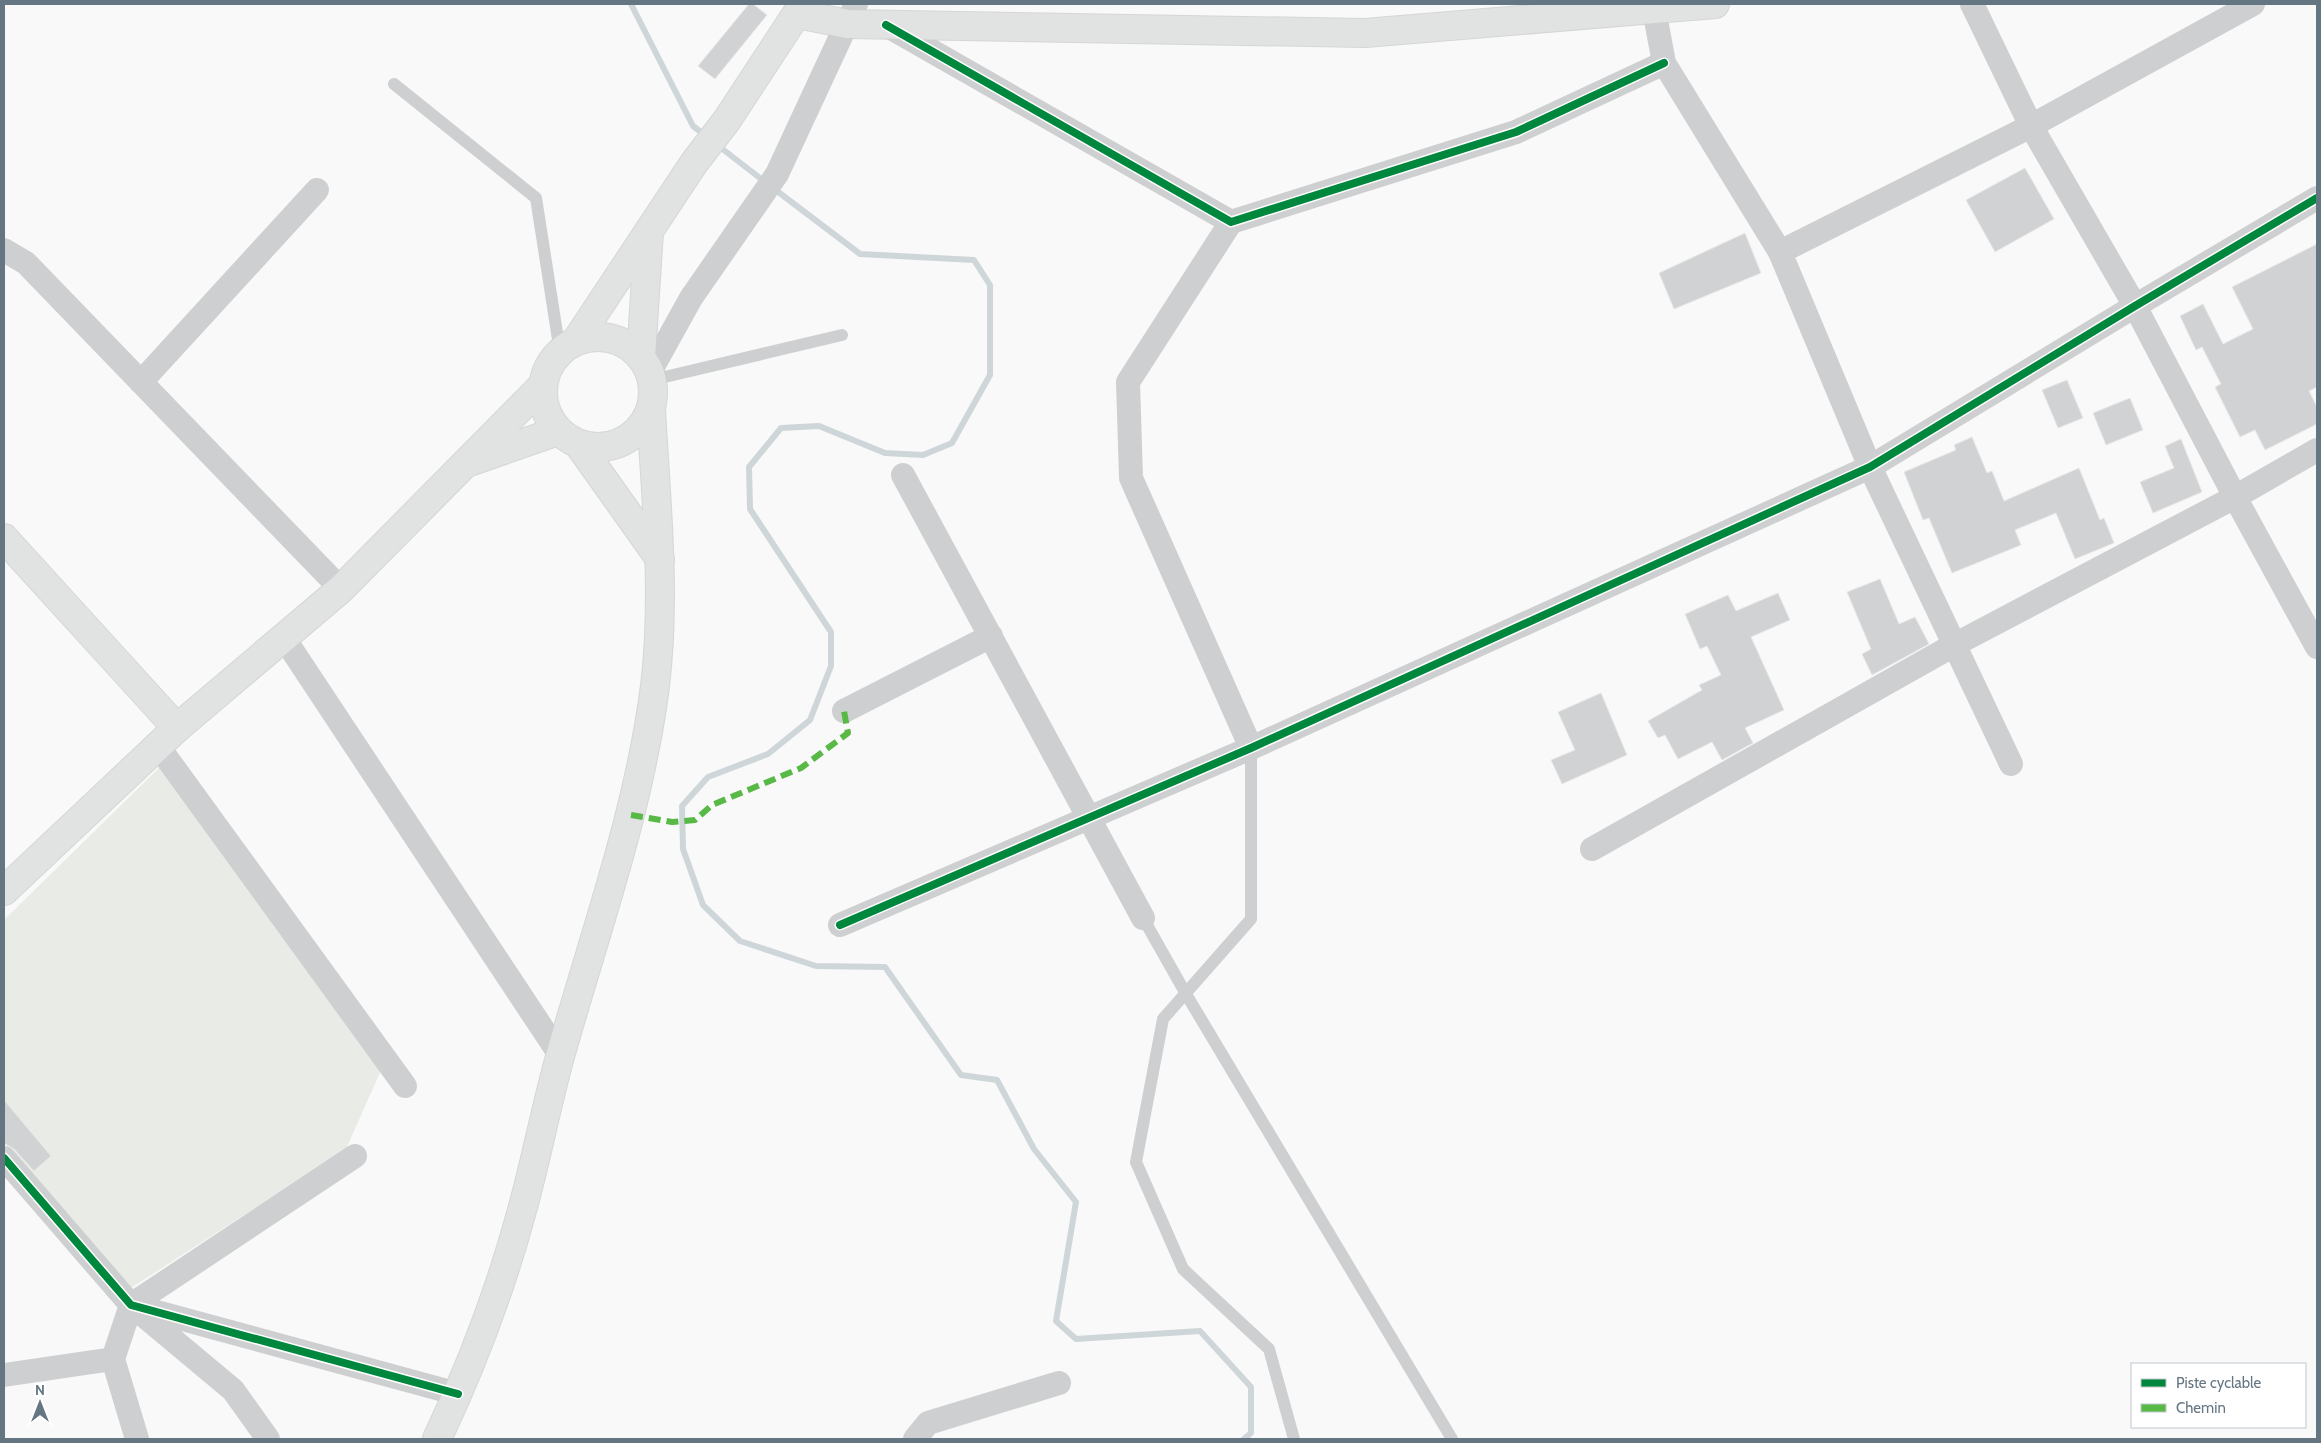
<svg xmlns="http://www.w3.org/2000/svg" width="2321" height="1443" font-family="Cabin,sans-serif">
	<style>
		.green { fill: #e8ebe6 }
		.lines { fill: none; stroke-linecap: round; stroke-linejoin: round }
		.stream { stroke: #ced6d9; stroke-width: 6 }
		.building { fill: #d0d2d3; stroke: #e8e8e8 }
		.secondary-casing { stroke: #d5d6d7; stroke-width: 30 }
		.primary-casing { stroke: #d5d6d7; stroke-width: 30 }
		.highway-casing { stroke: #d5d6d6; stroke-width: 30 }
		.lane { stroke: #cecfd0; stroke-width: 12 }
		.street { stroke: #cecfd0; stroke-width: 24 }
		.secondary { stroke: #e1e2e2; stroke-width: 28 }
		.primary { stroke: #e1e2e2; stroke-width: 28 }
		.highway { stroke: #e1e2e2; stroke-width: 28 }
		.quiet { stroke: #58b947; stroke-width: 6; stroke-dasharray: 12 6; stroke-linecap: butt }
		.cycleway-casing { stroke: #fff; stroke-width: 11 }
		.cycleway { stroke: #00873e; stroke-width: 8 }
	</style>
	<rect width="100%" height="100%" fill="#f9f9f9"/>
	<polygon class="green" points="161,766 382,1068 346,1149 131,1288 4,1143 4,920"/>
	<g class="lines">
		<g class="stream">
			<polyline points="631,4 693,126 706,136"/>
			<polyline points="716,144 765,182"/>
			<polyline points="773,188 860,254 974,260 990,285 990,375 952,443 923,455 885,453 819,426 781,428 749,467 750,509 831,632 831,666 810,720 768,754 708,777 682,806 683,849 703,905 740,941 816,966 885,967 961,1075 997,1080 1034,1149 1076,1202 1056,1321 1076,1339 1200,1331 1251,1387 1251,1433 1244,1439"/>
		</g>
	</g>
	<g class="building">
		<polygon points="749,4 753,4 767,15 715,79 698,66"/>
		<polygon points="2025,168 2054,219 1995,252 1966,200"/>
		<polygon points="1745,233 1761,273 1674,309 1659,273"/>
		<polygon points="2317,244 2317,387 2309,391 2317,407 2317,424 2265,450 2255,430 2240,437 2215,387 2221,384 2202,347 2196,350 2180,316 2203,304 2223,344 2253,329 2232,287"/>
		<polygon points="2067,380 2083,418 2058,428 2042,390"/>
		<polygon points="2130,398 2143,430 2106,445 2093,413"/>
		<polygon points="1972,437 1987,473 1992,471 2004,501 2079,468 2100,520 2104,518 2114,543 2075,559 2056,513 2015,530 2021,545 1952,573 1929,518 1923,520 1904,472 1956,450 1954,445"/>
		<polygon points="2181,439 2202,492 2153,513 2140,482 2174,468 2165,446"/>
		<polygon points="1880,579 1899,624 1915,617 1929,644 1872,675 1862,654 1871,649 1847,592"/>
		<polygon points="1778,593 1790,620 1751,637 1784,710 1745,728 1753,743 1722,760 1712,742 1678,759 1665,735 1658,738 1648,721 1702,690 1699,685 1721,675 1707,646 1700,649 1685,614 1728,595 1736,611"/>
		<polygon points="1601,693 1627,755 1562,784 1551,760 1575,750 1558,712"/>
		<polygon points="4,1100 51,1156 34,1171 14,1149 4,1143"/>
	</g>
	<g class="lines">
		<defs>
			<g id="secondary">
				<polyline points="797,14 848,24 1365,33 1715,4"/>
				<polyline points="4,891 177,728"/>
			</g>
			<g id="primary">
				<polyline points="472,461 558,431"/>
				<polyline points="4,538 177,728 341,589 542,386"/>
			</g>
			<g id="highway">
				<circle cx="598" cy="392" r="55"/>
				<polyline points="576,341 694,163 727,120 803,4"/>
				<polyline points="641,357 649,231"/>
				<polyline points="579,445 660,559"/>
				<path d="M437 1439C471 1367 500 1291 521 1214 536 1161 546 1106 561 1053 595 932 639 812 655 686 666 595 656 500 651 409"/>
			</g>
		</defs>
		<use href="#secondary" class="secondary-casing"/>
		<use href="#primary" class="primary-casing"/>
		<use href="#highway" class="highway-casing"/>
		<g class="lane">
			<polyline points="394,84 536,198 560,352"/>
			<polyline points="652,380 842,335"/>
			<polyline points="1251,748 1251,919 1163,1019 1136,1162 1183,1269 1269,1349 1294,1439"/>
			<polyline points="1143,918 1186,994 1452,1439"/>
		</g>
		<g class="street">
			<polyline points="1653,4 1664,63 1780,252 1870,467 2011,764"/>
			<polyline points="1972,4 2031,126 2135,306 2235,497 2317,647"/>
			<polyline points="886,25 1231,222 1516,132 1664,63"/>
			<polyline points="1231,222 1128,382 1131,478 1251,748"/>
			<polyline points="4,250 26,263 341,589"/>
			<polyline points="1780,252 2031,126 2253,4"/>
			<polyline points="650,372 691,298 777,174 856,4"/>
			<polyline points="141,382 317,190"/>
			<polyline points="903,475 1143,918"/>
			<polyline points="284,638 560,1055"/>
			<polyline points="844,711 991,636"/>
			<polyline points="158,746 405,1086"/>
			<polyline points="1592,849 1954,645 2235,497 2317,450"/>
			<polyline points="840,925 1251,748 1870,467 2135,306 2317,198"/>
			<polyline points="4,1158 131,1305 458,1394"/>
			<polyline points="136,1309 233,1390 268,1439"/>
			<polyline points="113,1359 137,1439"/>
			<polyline points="4,1375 113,1359 131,1305 355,1156"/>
			<polyline points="915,1439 928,1423 1059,1383"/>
		</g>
		<use href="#secondary" class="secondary"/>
		<use href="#primary" class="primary"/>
		<use href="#highway" class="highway"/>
		<polyline class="quiet" points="631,815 672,822 695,820 712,805 801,768 848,733 844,711"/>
		<defs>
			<g id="cycleway">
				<polyline points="886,25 1231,222 1516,132 1664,63"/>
				<polyline points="840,925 1251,748 1870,467 2135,306 2317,198"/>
				<polyline points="4,1158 131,1305 458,1394"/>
			</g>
		</defs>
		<use href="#cycleway" class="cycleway-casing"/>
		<use href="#cycleway" class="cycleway"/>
	</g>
	<rect width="2321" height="1443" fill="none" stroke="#657683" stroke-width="10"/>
	<rect x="2131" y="1363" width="175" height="65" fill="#ffffff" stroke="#c1c8cd"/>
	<rect x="2141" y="1379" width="25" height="8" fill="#00873e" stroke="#c1c8cd"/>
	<text x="2176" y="1388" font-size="15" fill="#657683">Piste cyclable</text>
	<rect x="2141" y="1404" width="25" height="8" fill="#58b947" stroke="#c1c8cd"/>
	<text x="2176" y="1413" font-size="15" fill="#657683">Chemin</text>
	<g transform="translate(40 1403)" stroke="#ffffff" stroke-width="4" paint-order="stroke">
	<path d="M0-4L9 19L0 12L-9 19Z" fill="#657683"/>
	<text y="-8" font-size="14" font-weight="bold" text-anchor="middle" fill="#657683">N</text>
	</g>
</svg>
